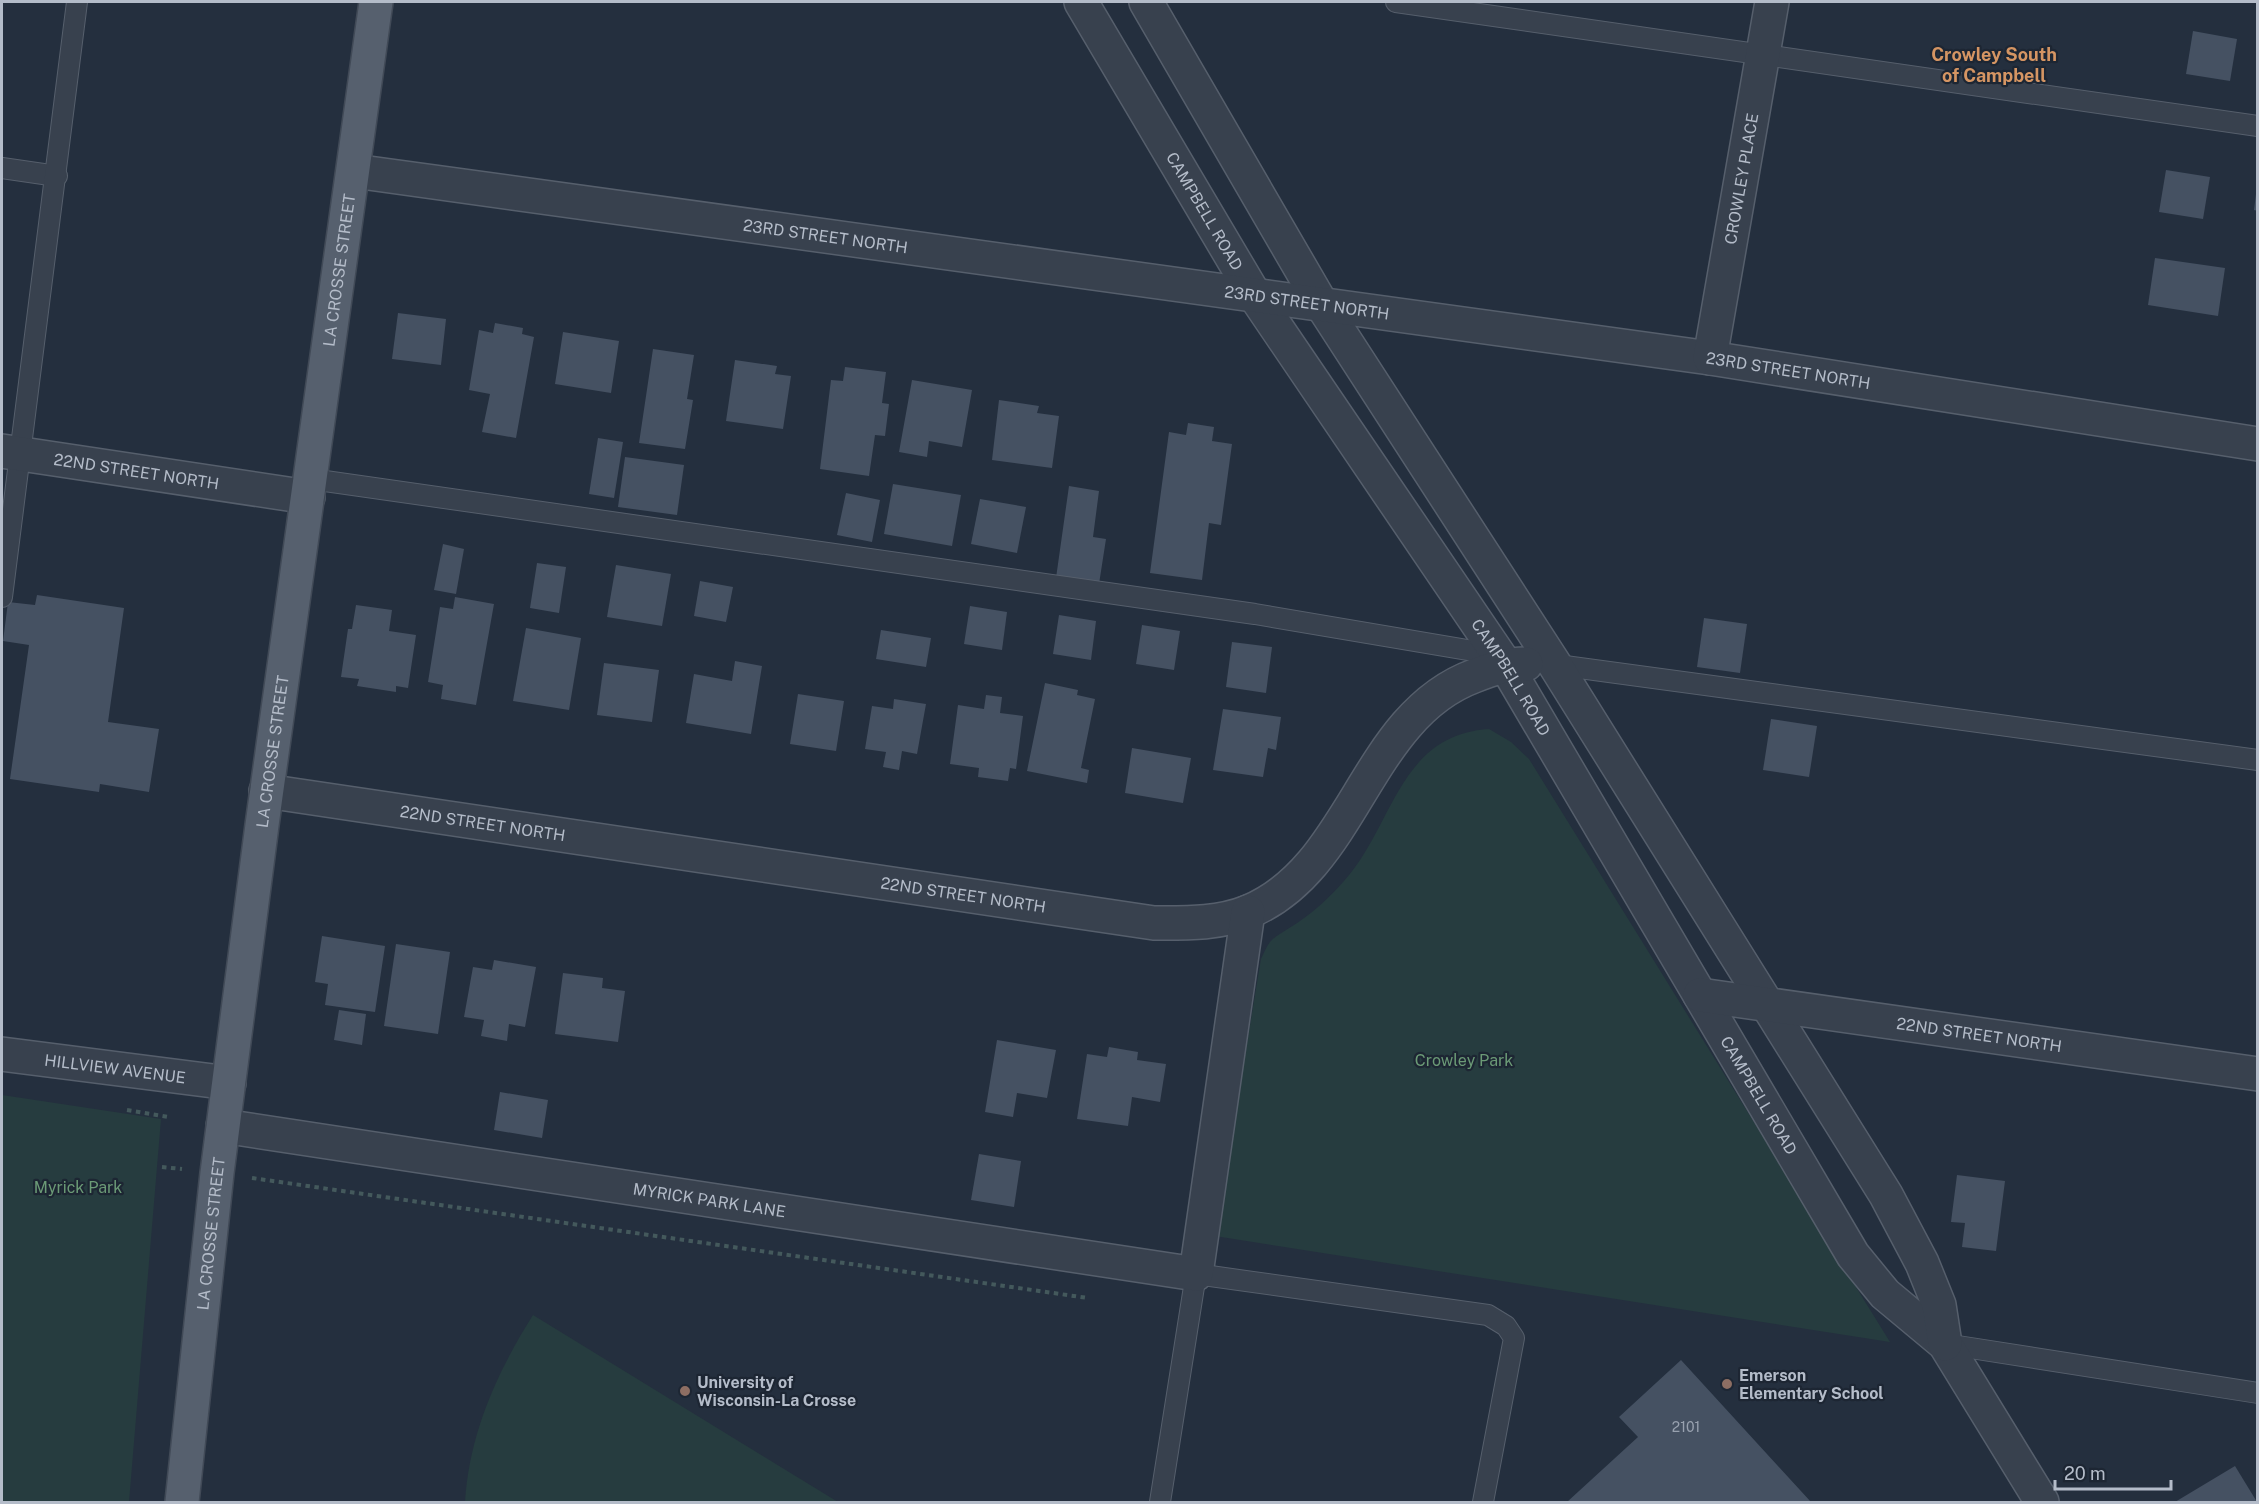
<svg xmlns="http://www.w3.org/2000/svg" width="2259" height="1504" font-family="'Public Sans',sans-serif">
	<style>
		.green { fill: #263c3f }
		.building { fill: #455162 }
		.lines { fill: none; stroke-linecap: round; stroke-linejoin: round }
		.service-casing { stroke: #565f6c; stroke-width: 22 }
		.minor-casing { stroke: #565f6c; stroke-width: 36 }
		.primary-casing { stroke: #414a57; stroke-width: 36 }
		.path { stroke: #44595c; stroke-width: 4; stroke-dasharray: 4.5 4.5; stroke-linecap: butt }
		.service { stroke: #38414e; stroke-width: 20 }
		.minor { stroke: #38414e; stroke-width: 33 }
		.primary { stroke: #56606e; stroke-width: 33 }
		.education-dot { fill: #8d6e63; stroke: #1d2633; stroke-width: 2 }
		.labels { text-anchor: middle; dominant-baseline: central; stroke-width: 4.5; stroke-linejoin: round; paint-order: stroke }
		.number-label { font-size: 14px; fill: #98a1af }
		.street-label { font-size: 16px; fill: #b4bcc9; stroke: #1d2633 }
		.park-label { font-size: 16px; fill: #6b9a76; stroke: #1d2633 }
		.poi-label { font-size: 16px; font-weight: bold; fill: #b4bcc9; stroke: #1d2633; text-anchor: start }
		.neighbourhood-label { font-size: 18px; font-weight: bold; fill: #d59563; stroke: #1d2633 }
	</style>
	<rect width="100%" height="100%" fill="#242f3e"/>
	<g class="green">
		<path d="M1489 729 1511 742 1529 759 1890 1342 1215 1236 1261 959C1264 953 1266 947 1270 942 1277 934 1291 928 1300 921 1316 910 1331 896 1344 881 1394 826 1398 735 1489 729Z"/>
		<polygon points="2,1095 161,1119 129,1502 2,1502"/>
		<path d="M533 1315 838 1502H465C469 1434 497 1372 533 1315Z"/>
	</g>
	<g class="building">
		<polygon points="2193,31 2237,39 2230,81 2186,74"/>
		<polygon points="2166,170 2210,177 2203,219 2159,212"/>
		<polygon points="2256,194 2258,194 2258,211 2254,210"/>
		<polygon points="2155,258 2225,268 2218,316 2148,305"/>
		<polygon points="398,313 446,319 441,365 392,359"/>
		<polygon points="495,323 523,328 522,334 534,337 516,438 482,432 490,394 469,390 479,330 493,333"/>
		<polygon points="563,332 619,341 611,393 555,384"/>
		<polygon points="653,349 694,355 687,399 693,400 685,449 639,443"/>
		<polygon points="735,360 777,366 775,374 791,376 783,429 726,421"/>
		<polygon points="845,367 886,372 882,403 889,404 885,436 875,435 869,476 820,469 831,380 843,381"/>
		<polygon points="912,380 972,390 962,447 929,441 927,457 899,452"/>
		<polygon points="999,400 1039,406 1037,413 1059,416 1052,468 992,460"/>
		<polygon points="1188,423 1214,427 1212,441 1232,444 1221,525 1209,523 1202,580 1150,573 1169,432 1186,435"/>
		<polygon points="598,438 623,442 614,498 589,494"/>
		<polygon points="625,457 684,465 677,515 618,507"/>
		<polygon points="893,484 961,495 952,546 884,534"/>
		<polygon points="1069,486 1099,491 1093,537 1106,539 1099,584 1056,578"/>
		<polygon points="846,493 880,500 872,542 837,535"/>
		<polygon points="980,499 1026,507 1017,553 971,544"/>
		<polygon points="443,544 464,549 456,594 434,590"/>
		<polygon points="537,563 566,567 559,613 530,608"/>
		<polygon points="616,565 671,574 662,626 607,617"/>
		<polygon points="700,581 733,587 726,622 694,616"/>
		<polygon points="37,595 124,608 108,722 159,729 149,792 100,784 99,792 10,779 29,645 3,641 8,602 35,605"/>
		<polygon points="455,597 494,604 476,705 441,699 443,685 428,682 440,607 453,609"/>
		<polygon points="356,605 392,610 389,631 416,635 408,688 396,686 396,692 357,686 359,679 341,677 348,629 352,629"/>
		<polygon points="970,606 1007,612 1002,650 964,644"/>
		<polygon points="1059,615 1096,621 1091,660 1053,654"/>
		<polygon points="1704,618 1747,624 1740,673 1697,667"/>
		<polygon points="1142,625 1180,631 1174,670 1136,664"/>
		<polygon points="526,628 581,638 569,710 513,701"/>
		<polygon points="881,630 931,638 926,667 876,659"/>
		<polygon points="1232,642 1272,647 1266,693 1226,687"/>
		<polygon points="735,661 762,666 751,734 686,723 694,674 732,681"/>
		<polygon points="604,663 659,670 652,722 597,715"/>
		<polygon points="1045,683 1078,690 1077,695 1095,699 1081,768 1089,770 1087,783 1027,771"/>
		<polygon points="798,694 844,701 836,751 790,744"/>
		<polygon points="986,695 1002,697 1000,713 1023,716 1016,769 1010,768 1008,781 978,777 979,768 950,764 958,705 984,709"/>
		<polygon points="894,699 926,704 917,754 902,751 899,770 883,767 886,752 865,749 872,706 893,709"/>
		<polygon points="1223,709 1281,717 1276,750 1268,748 1263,777 1213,770"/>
		<polygon points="1771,719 1817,726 1809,777 1763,770"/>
		<polygon points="1132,748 1191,758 1183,803 1125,793"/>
		<polygon points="322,936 385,946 375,1012 325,1005 328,984 315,982"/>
		<polygon points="396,944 450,952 438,1034 384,1026"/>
		<polygon points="494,960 536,967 525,1027 509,1024 507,1041 481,1036 484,1020 464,1017 473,967 492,970"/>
		<polygon points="563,973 603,978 602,988 625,991 618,1042 555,1034"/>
		<polygon points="339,1010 366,1014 362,1045 334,1040"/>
		<polygon points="997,1040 1056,1050 1047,1098 1017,1093 1013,1117 985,1112"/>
		<polygon points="1109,1047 1138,1052 1137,1060 1166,1064 1160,1102 1132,1097 1128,1126 1077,1119 1087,1054 1107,1057"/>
		<polygon points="500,1092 548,1100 542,1138 494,1130"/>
		<polygon points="979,1154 1021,1161 1014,1207 971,1200"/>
		<polygon points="1957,1175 2005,1181 1996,1251 1962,1247 1965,1223 1951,1222"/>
		<polygon points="1681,1360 1811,1502 1567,1502 1638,1437 1619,1417"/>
		<polygon points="2235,1466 2257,1502 2175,1502"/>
	</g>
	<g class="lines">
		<defs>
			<g id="service">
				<polyline points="1396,2 2258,126"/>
				<polyline points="2,168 57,176"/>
				<polyline points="311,479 1255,614 1503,656"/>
				<polyline points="2,597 77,2"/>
				<polyline points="1550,664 2258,760"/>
				<polyline points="1945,1344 2258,1393"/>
				<polyline points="1160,1502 1196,1274 1488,1315 1506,1326 1514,1338 1483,1502"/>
			</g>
			<g id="minor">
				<path id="s1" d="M1081 2 1255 296 1505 664 1853 1255 1885 1294 1945 1344 2042 1502"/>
				<polyline points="1146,2 1322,305 1555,665 1886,1195 1922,1263 1939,1305 1945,1344"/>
				<path id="s2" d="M354 171 1710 358 2258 444"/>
				<path id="s3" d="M1710 358 1772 2"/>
				<path id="s4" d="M2 451 308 497"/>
				<path id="s5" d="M266 791 1154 923C1186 923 1218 924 1248 912 1355 868 1364 717 1474 676 1492 669 1506 664 1526 664"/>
				<path id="s6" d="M1700 995 2258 1074"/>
				<path id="s7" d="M2 1054 229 1083"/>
				<path id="s8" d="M223 1126 1196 1274 1248 912"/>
			</g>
			<g id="primary">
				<path id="s9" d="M182 1502 217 1173 262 825 376 2"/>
			</g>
		</defs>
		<use href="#service" class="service-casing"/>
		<use href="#minor" class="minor-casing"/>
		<use href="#primary" class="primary-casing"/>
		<g class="path">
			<polyline points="127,1110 169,1117"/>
			<polyline points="162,1167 182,1169"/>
			<polyline points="252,1178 1088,1298"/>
		</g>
		<use href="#service" class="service"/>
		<use href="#minor" class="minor"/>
		<use href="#primary" class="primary"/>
	</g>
	<g class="education-dot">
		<circle cx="1727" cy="1384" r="6"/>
		<circle cx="685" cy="1391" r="6"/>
	</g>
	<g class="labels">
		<g class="number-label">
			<text x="1686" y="1427">2101</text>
		</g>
		<g class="street-label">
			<text stroke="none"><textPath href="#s3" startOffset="182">CROWLEY PLACE</textPath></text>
			<text stroke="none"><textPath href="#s1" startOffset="243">CAMPBELL ROAD</textPath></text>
			<text stroke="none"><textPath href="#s2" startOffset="476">23RD STREET NORTH</textPath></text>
			<text stroke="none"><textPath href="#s9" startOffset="1242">LA CROSSE STREET</textPath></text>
			<text stroke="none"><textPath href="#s2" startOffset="962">23RD STREET NORTH</textPath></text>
			<text stroke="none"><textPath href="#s2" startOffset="1448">23RD STREET NORTH</textPath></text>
			<text stroke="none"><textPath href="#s4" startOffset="136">22ND STREET NORTH</textPath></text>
			<text stroke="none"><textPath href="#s1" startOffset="801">CAMPBELL ROAD</textPath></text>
			<text stroke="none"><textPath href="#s9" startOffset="756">LA CROSSE STREET</textPath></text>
			<text stroke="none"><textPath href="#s5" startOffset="219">22ND STREET NORTH</textPath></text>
			<text stroke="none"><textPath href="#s5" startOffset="705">22ND STREET NORTH</textPath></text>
			<text stroke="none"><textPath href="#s6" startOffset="282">22ND STREET NORTH</textPath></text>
			<text stroke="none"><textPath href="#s7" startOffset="114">HILLVIEW AVENUE</textPath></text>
			<text stroke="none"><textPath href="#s1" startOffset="1287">CAMPBELL ROAD</textPath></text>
			<text stroke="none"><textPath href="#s8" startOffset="492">MYRICK PARK LANE</textPath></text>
			<text stroke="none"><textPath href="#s9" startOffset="270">LA CROSSE STREET</textPath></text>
		</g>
		<g class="park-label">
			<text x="1464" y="1060">Crowley Park</text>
			<text x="78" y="1187">Myrick Park</text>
		</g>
		<g class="poi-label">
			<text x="1739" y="1375">Emerson<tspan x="1739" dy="18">Elementary School</tspan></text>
			<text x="697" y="1382">University of<tspan x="697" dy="18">Wisconsin-La Crosse</tspan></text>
		</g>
		<g class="neighbourhood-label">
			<text x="1994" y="54">Crowley South<tspan x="1994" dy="21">of Campbell</tspan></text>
		</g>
	</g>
	<rect width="2259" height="1504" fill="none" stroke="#b4bcc9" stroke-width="6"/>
	<path d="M2055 1480v9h116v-9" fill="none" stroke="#b4bcc9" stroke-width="3"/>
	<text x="2064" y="1480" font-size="18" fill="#b4bcc9" stroke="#1d2633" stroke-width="4.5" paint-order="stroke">20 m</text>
</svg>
